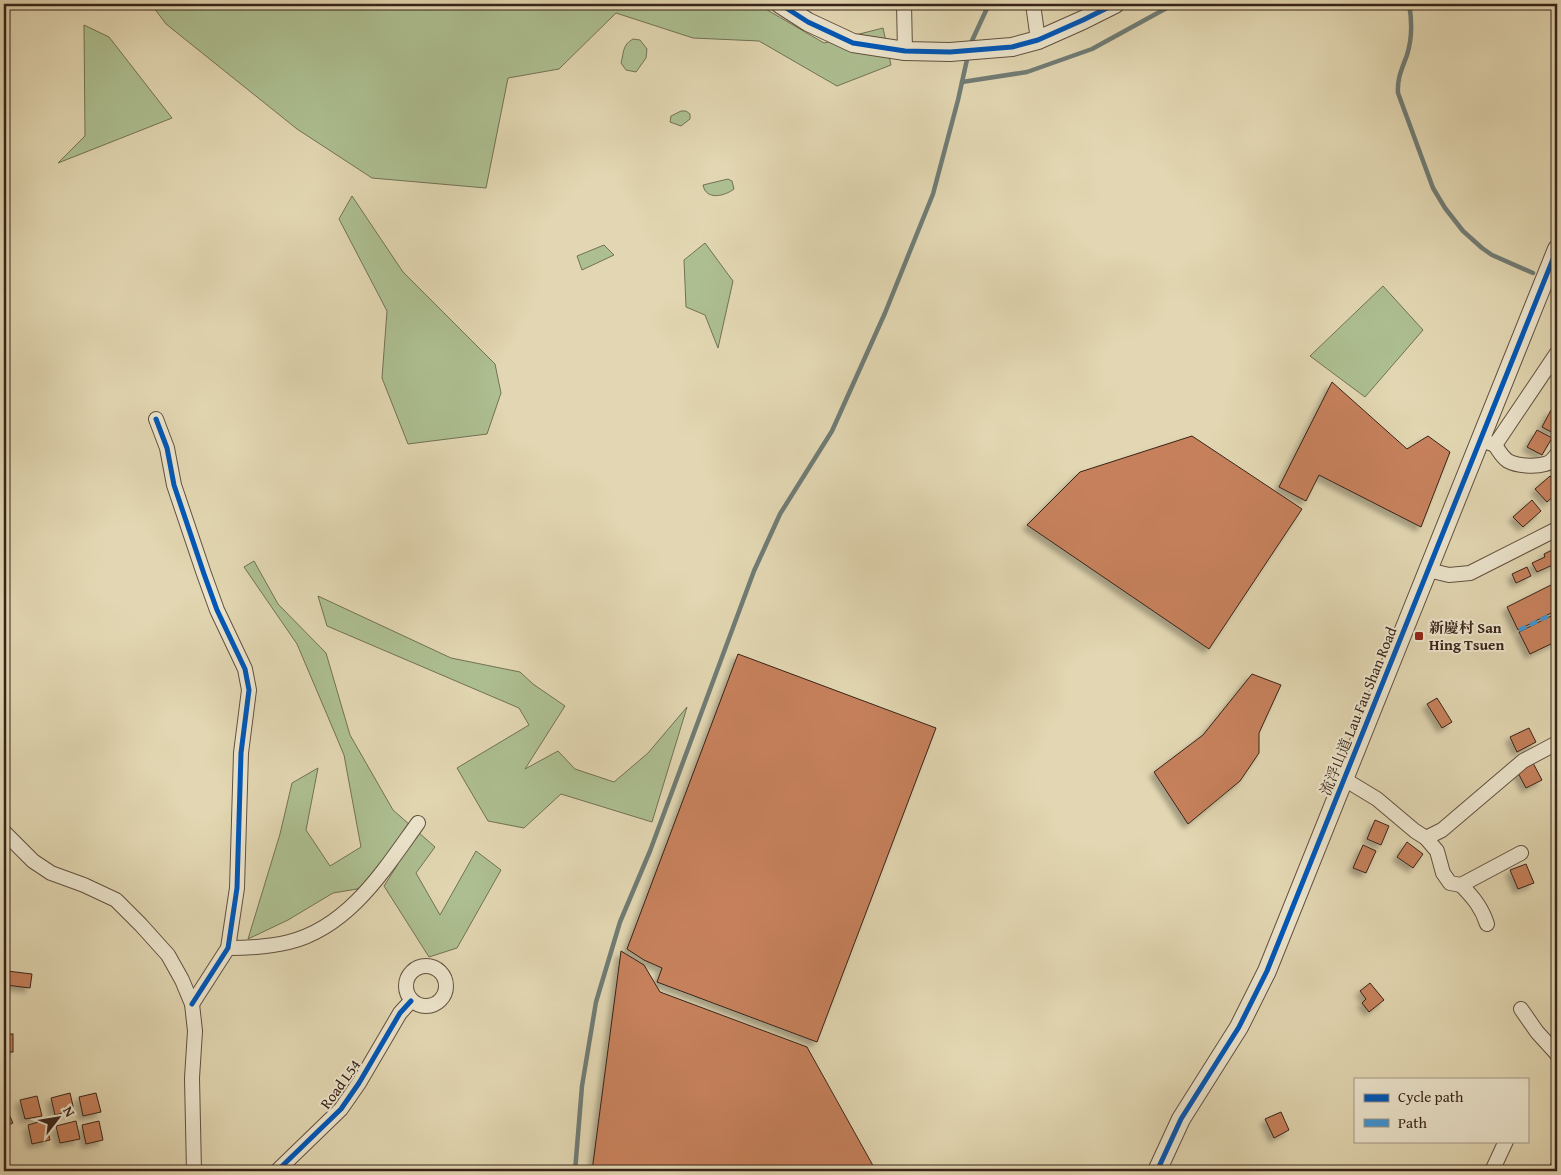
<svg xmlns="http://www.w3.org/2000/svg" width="1561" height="1175" font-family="'Gentium Book Plus','Noto Serif SC',serif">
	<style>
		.green { fill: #adbf91; stroke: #727155 }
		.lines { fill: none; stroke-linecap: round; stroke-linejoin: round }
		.stream { stroke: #707c75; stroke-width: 4.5 }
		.building { fill: #c6815b; stroke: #382319; filter: url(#shadow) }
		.minor-casing { stroke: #62503f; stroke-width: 16 }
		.tertiary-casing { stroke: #62503f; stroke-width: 20 }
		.minor { stroke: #ece5cd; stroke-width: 14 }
		.tertiary { stroke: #ece5cd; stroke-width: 18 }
		.quiet { stroke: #3e95d4; stroke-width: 4; stroke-dasharray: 8 4; stroke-linecap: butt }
		.cycleway-casing { stroke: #ece5cd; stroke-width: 8 }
		.cycleway { stroke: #0057b8; stroke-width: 5 }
		.poi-dot { fill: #8f2418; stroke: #ece5cd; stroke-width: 2 }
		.labels { text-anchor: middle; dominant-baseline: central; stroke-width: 4; stroke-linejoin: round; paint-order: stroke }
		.poi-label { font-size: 15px; font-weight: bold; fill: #382319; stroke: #ece5cd; text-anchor: start }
		.street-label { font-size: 15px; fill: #382319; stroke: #ece5cd }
	</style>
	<defs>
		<filter id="shadow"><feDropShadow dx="-4.5" dy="4.5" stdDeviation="2.5" flood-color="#0004"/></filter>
	</defs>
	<rect width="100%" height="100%" fill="#e2d7b2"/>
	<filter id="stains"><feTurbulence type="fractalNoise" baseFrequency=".004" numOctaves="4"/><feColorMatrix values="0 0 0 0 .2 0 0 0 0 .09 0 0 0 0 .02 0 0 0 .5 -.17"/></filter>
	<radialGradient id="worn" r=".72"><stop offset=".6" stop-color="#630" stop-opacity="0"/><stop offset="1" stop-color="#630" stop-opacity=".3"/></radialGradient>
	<g class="green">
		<polygon points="151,4 757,4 824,43 883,28 891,65 837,86 759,41 693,38 616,13 559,69 508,78 486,188 372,178 297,129 166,24"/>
		<polygon points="84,25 109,37 172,118 58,163 85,136"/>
		<path d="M633 39 640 40 647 49 646 58 636 72 626 70 621 63C624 53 622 45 633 39Z"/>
		<polygon points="681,111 686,111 690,114 690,119 681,126 670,122 671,116"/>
		<path d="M728 179 732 181 734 189C725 196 706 201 703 185Z"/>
		<polygon points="352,196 403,272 495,364 501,393 487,434 408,444 382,378 387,311 339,219"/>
		<polygon points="705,243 733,281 718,348 705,315 686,307 684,260"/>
		<polygon points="604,245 614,255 582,270 577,256"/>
		<polygon points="1383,286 1423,330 1365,397 1310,356"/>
		<polygon points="254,561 278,604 326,653 350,735 393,810 435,847 416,873 440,915 476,851 501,870 457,948 429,957 384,886 398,864 357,889 333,893 288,920 248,939 280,834 292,783 318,768 306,830 330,866 361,847 344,755 328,717 297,644 244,567"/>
		<polygon points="318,596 451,658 520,672 533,684 565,706 525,769 558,751 575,769 614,782 648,753 687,707 652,822 561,794 524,828 488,821 457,768 529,725 519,708 327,626"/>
	</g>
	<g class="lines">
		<g class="stream">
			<path d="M1409 4C1412 20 1412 39 1407 55 1402 69 1397 78 1398 93L1433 188 1445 208 1463 231 1482 248 1492 255 1533 273"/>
			<polyline points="970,45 989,4"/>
			<polyline points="962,82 1027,72 1092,49 1174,4"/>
			<polyline points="575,1171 582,1086 596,1002 620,922 650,851 754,571 780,514 832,431 885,313 933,194 958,100 968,55"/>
		</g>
	</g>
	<g class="building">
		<polygon points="1332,382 1407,449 1428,436 1450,452 1421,527 1319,475 1306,501 1279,487"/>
		<polygon points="1551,410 1557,413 1557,435 1542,427"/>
		<polygon points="1537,430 1552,438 1542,455 1527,447"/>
		<polygon points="1192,436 1302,509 1209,649 1027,525 1080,472"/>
		<polygon points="1550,476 1557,484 1557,493 1547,502 1535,489"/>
		<polygon points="1532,500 1541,511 1523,527 1513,517"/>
		<polygon points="1556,548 1557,563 1537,572 1532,563 1545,557 1544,554"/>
		<polygon points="1527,567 1531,576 1516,583 1512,574"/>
		<polygon points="1557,582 1557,610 1518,630 1507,607"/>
		<polygon points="1557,613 1557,641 1530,654 1519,632"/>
		<polygon points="738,654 936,728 817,1042 657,982 662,968 644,960 627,949"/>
		<polygon points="1252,674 1281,685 1259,733 1259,753 1240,781 1188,824 1154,772 1203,735"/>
		<polygon points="1437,698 1452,722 1442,728 1427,704"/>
		<polygon points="1529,728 1536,742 1517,752 1510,737"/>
		<polygon points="1533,763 1542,780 1526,788 1517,771"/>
		<polygon points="1375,820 1389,826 1381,845 1367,839"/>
		<polygon points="1407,842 1423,854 1413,868 1397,857"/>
		<polygon points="1363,845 1376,851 1366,873 1353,868"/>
		<polygon points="1526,864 1534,883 1518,889 1510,870"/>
		<polygon points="621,951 644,965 660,992 807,1047 876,1171 592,1171"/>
		<polygon points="7,971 32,974 30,988 6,985"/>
		<polygon points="1370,983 1384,1000 1369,1012 1362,1003 1366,999 1360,991"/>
		<rect x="4" y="1034" width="9" height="18"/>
		<polygon points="70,1093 74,1110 55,1115 51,1098"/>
		<polygon points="96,1093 101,1112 83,1116 79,1097"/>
		<polygon points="37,1096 42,1116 25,1119 20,1100"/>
		<polygon points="7,1110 13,1123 4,1127 4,1111"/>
		<polygon points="1281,1112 1289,1130 1274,1138 1265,1119"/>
		<polygon points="45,1120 50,1140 32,1144 28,1125"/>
		<polygon points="76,1121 80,1139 60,1143 56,1126"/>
		<polygon points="99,1121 103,1140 86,1144 82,1125"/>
	</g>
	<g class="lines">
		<defs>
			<g id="minor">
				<polyline points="904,4 905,51"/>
				<polyline points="1033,4 1038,40"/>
				<polyline points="156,419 167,448 174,485 204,574 217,610 245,669 249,690 241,753 237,888 228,948 192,1004"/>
				<polyline points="1481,440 1495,445 1557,353"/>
				<path d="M1495 445C1499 451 1502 457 1508 461 1517 466 1535 467 1545 464 1551 463 1554 458 1557 454"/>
				<polyline points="1428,570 1449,575 1470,573 1557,529"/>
				<polyline points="1344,779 1377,799 1415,831 1426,838 1442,830 1523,761 1557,743"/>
				<polyline points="4,832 33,861 51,873 84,885 116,900 141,925 168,955 182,980 192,1004 195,1031 192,1078 194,1171"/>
				<polyline points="1426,838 1437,851 1443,873 1450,883 1461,885 1521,853"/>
				<path d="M1461 885C1473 897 1482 908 1487 924"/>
				<path d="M228 948C248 948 269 947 289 942 349 927 384 870 418 823"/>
				<circle cx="426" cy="986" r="20"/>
				<polyline points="1521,1009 1537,1032 1557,1054"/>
				<polyline points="277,1171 341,1109 359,1083 400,1013 411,1001"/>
				<polyline points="1492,1171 1506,1141"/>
				<polyline points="1556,1171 1557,1168"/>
			</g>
			<g id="tertiary">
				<polyline points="780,4 808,22 853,43 905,51 950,52 1012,47 1038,40 1083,20 1115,4"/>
				<polyline points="1157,1171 1181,1119 1239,1027 1267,971 1557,249"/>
			</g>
		</defs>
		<use href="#minor" class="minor-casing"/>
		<use href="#tertiary" class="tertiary-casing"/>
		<use href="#minor" class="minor"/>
		<use href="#tertiary" class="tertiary"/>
		<polyline class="quiet" points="1519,630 1557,612"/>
		<defs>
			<g id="cycleway">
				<polyline points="780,4 808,22 853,43 905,51 950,52 1012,47 1038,40 1083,20 1115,4"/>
				<polyline points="156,419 167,448 174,485 204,574 217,610 245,669 249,690 241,753 237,888 228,948 192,1004"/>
				<polyline points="277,1171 341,1109 359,1083 400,1013 411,1001"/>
				<polyline points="1157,1171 1181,1119 1239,1027 1267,971 1557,249"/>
			</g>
		</defs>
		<use href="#cycleway" class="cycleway-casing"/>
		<use href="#cycleway" class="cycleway"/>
	</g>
	<rect class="poi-dot" x="1414" y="631" width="10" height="10" rx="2.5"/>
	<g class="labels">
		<g class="poi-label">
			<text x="1429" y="627">新慶村 San<tspan x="1429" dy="17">Hing Tsuen</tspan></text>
		</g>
		<g class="street-label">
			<text transform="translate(1358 711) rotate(-68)">流浮山道 Lau Fau Shan Road</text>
			<text transform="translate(340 1084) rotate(-54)">Road L54</text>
		</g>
	</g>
	<rect width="1561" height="1175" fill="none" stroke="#e2d7b2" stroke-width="20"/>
	<rect x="5" y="5" width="1551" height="1165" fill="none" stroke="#382319" stroke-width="2.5"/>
	<rect x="10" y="10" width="1541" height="1155" fill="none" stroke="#382319"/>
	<rect x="1354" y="1078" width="175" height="65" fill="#ece5cd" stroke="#a49785"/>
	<rect x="1364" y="1094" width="25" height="8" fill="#0057b8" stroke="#a49785"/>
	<text x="1398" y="1102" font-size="15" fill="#382319">Cycle path</text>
	<rect x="1364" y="1119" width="25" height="8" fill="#3e95d4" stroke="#a49785"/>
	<text x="1398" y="1128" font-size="15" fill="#382319">Path</text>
	<g transform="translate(58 1118) rotate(59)" stroke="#ece5cd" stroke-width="4" paint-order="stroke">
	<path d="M0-4L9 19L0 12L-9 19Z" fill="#382319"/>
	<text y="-8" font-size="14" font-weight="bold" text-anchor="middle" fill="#382319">N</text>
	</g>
	<rect width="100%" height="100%" filter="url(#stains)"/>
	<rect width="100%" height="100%" fill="url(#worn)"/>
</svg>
